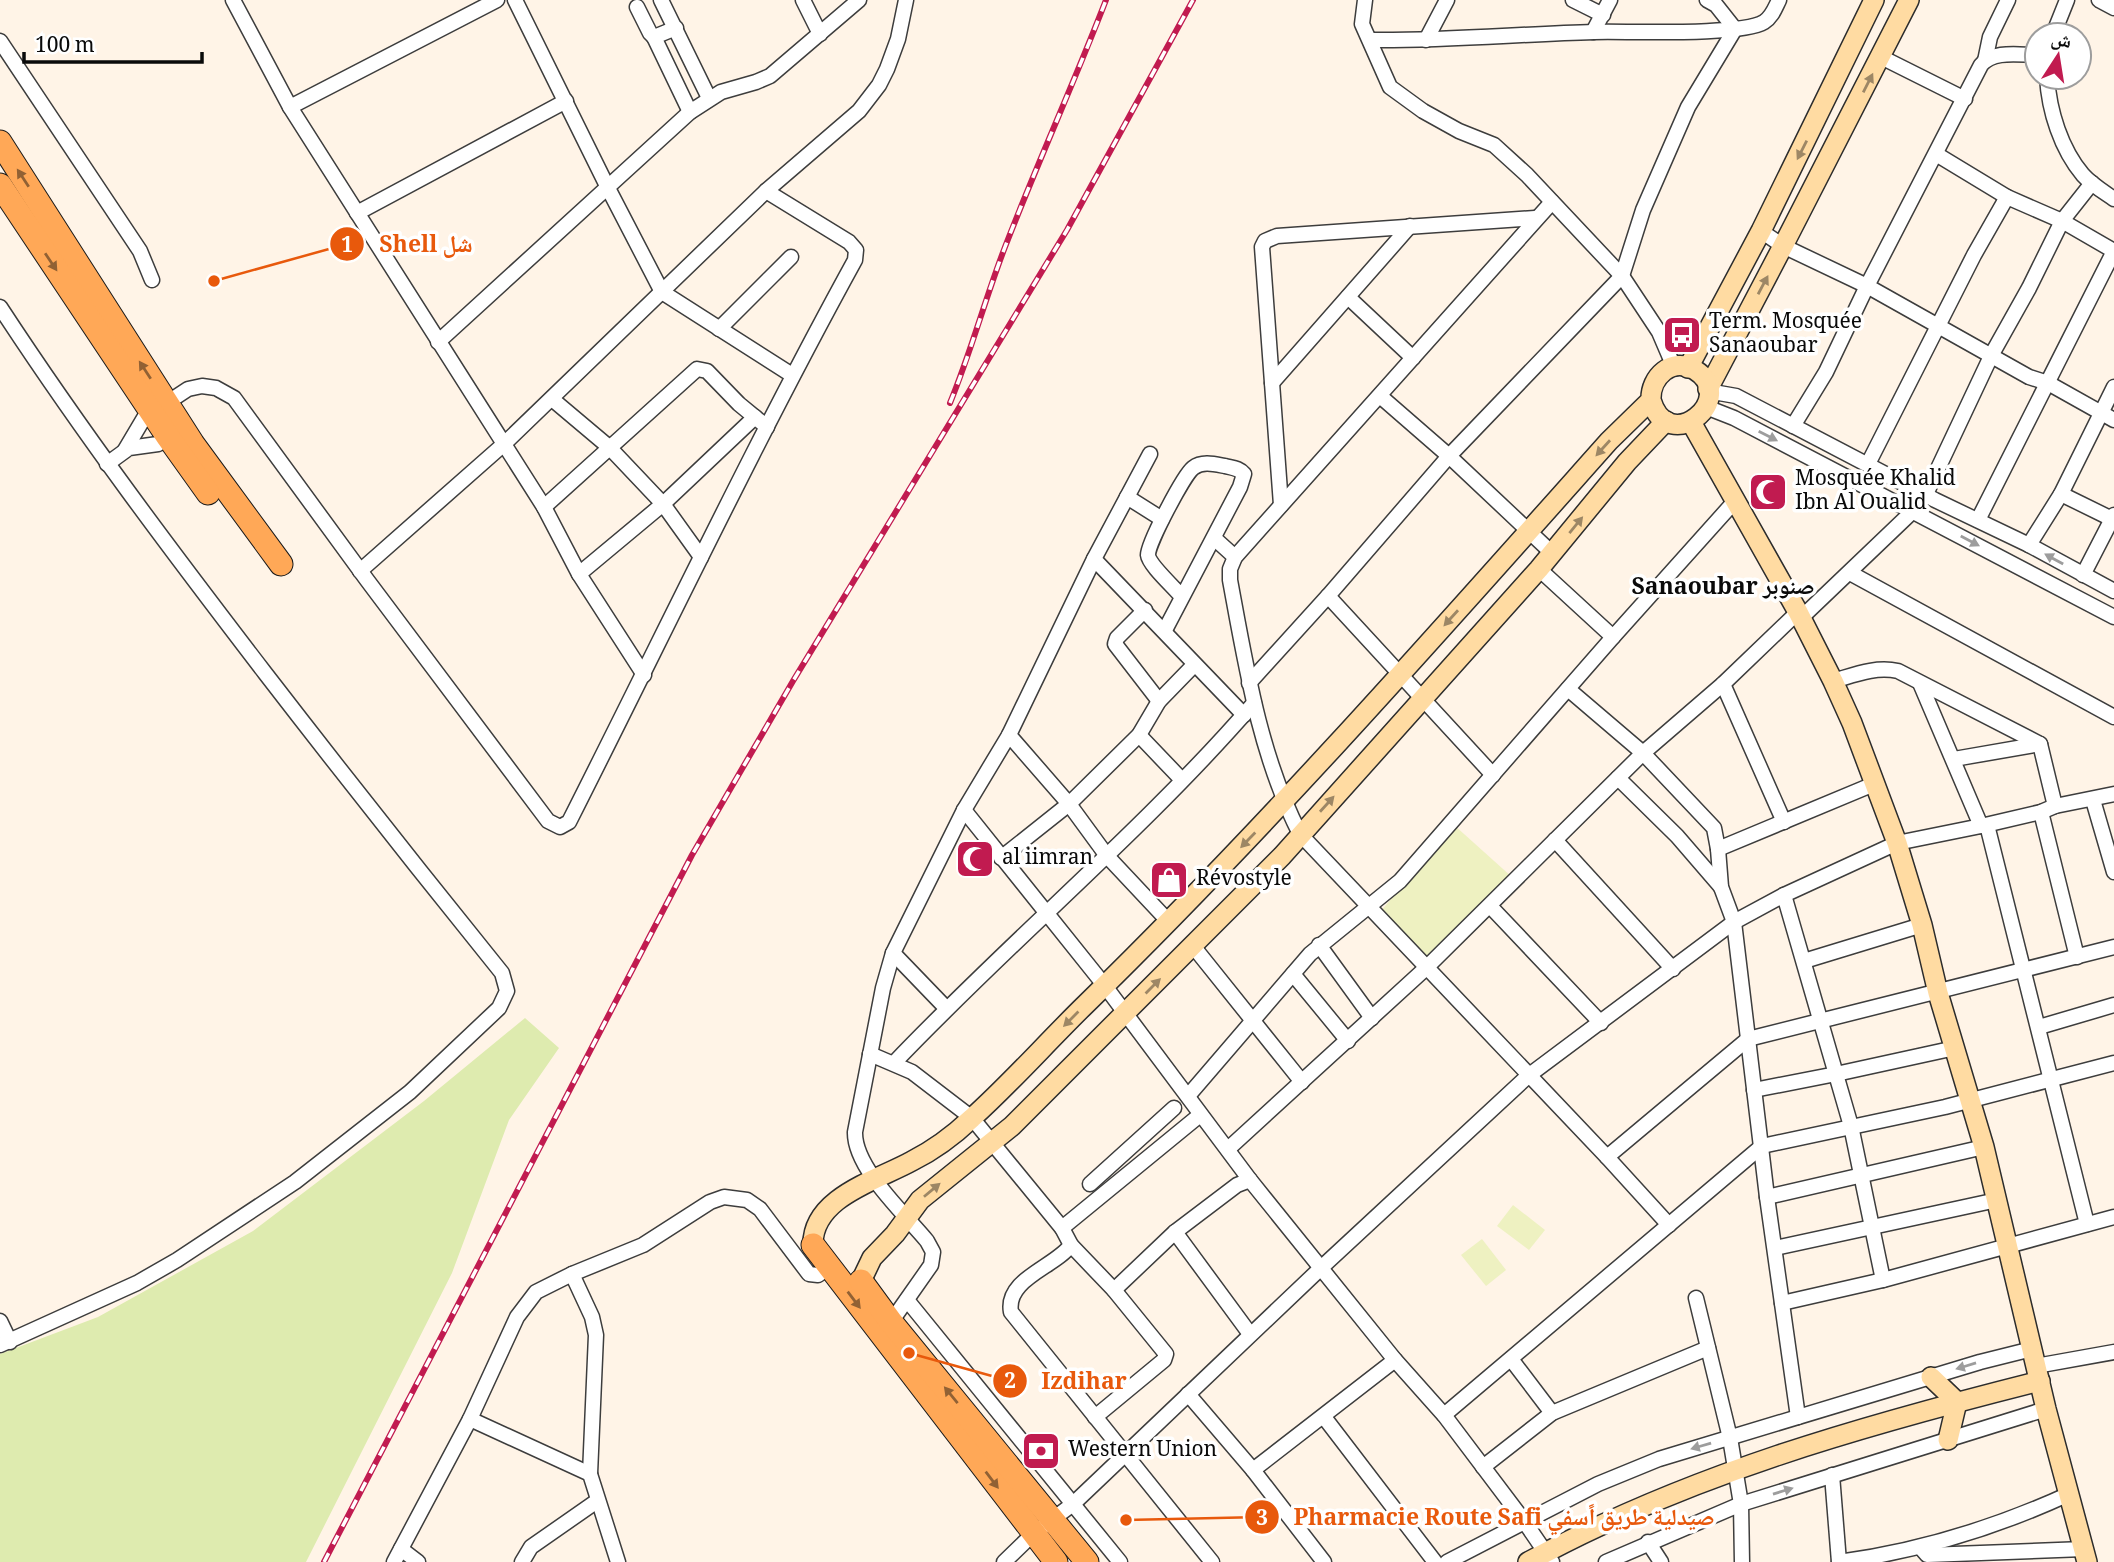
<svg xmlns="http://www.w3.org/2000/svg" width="2114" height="1562" font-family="Georgia,'Noto Naskh Arabic',serif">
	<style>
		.green { fill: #deebaf }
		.pitch { fill: #eef1c1 }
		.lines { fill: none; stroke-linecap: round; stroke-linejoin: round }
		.street-casing { stroke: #3d3d3d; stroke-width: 17 }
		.secondary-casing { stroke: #2c2c2c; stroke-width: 22 }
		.primary-casing { stroke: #1b1b1b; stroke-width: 25 }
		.street { stroke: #fff; stroke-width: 14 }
		.secondary { stroke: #ffdba2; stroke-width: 19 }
		.primary { stroke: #ffa857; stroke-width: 23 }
		.rail-casing { stroke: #c11b50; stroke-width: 6 }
		.rail { stroke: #fff; stroke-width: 3.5; stroke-dasharray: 10; stroke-linecap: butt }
		.oneway { fill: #9d8765 }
		.oneway2 { fill: #916134 }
		.oneway3 { fill: #9d9d9d }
		.labels { text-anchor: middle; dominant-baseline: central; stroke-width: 7; stroke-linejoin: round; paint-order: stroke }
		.poi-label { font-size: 21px; fill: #0a0a0a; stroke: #fff; text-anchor: start }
		.neighbourhood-label { font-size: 23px; font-weight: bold; fill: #0a0a0a; stroke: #fff }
		.leader { fill: none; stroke: #e8590c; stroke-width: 2.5 }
		.callout-dot { fill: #e8590c; stroke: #fff; stroke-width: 2.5 }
		.mark-label { font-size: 21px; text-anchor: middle; font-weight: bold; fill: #fff }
		.callout-label { font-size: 23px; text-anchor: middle; font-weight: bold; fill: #e8590c; stroke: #fff; stroke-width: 7; stroke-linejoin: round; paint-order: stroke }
	</style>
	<rect width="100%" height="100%" fill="#fff4e7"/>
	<polygon class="green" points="525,1018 559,1048 509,1120 452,1273 306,1562 0,1562 0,1354 98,1317 253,1231 424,1101"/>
	<g class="pitch">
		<polygon points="1454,825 1513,878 1424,965 1380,912"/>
		<polygon points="1513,1205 1545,1230 1529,1250 1497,1226"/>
		<polygon points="1482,1239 1506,1270 1486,1286 1461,1255"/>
	</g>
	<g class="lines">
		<defs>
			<g id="street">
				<polyline points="233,0 290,107 544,507 579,574 644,675"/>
				<polyline points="515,0 608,188 662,292 792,375"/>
				<polyline points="661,0 709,98"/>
				<polyline points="803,0 820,34"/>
				<polyline points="1365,0 1362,24 1390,87 1423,111 1459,131 1494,145 1527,175 1622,276 1659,332 1674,367"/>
				<polyline points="1573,0 1603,15"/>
				<polyline points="2099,0 2114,8"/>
				<polyline points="637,7 650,33 654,37 676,28"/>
				<polyline points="1593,32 1610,0"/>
				<polyline points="2053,35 2067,0"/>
				<polyline points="654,37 690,112"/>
				<path d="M1370 40C1445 41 1519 34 1594 32 1627 31 1741 36 1764 22 1772 17 1775 8 1779 0"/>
				<polyline points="1426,40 1447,0"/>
				<polyline points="0,41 140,251 152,280"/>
				<polyline points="1881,57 1965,99"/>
				<polyline points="1985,61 1990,37 2008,0"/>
				<path d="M2047 77C2049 111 2061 149 2083 175 2092 185 2104 192 2114 199"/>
				<polyline points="290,107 497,0"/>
				<polyline points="1936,154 2007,197 2062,221 2114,251 1978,520"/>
				<path d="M1552 202 1235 557 1230 569V580C1246 667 1260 756 1300 834L1607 1157 1669 1225"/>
				<polyline points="357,213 566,101"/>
				<polyline points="1761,231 1783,246 1867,286 2029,377 2048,383 2114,420"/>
				<polyline points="1348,297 1413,358"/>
				<path d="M0 307C83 434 173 553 265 673 343 774 422 874 502 973L507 991 499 1008 410 1092 295 1182 177 1260 137 1283 0 1345"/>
				<polyline points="719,329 791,257"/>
				<polyline points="438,342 690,112 721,92 756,82 770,76 859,0"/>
				<polyline points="1272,383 1410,226"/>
				<polyline points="1709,394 1719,393 1736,396 1935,500 2029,545 2114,591"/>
				<polyline points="1380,396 1449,456 1552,553"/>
				<polyline points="552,399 609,447 663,504 701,557"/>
				<polyline points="1706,407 1734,418 2114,617"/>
				<path d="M1793 426 1826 372 1867 286 1981 65C1993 50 2019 55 2037 55"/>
				<path d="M125 450 144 418 188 389 202 386 216 388 234 398 367 580 548 821 560 827 569 822C664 634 754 444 855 260L856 250 849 242 766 191"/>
				<polyline points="107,464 129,448 158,444 174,434"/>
				<polyline points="1868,464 1974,255 2007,197"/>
				<polyline points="2061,494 2112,519"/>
				<polyline points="1127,497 1162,519"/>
				<polyline points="1281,505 1262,247 1265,241 1277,236 1535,218"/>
				<polyline points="544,507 697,369 707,371 739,404 767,427"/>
				<polyline points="1214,538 1235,557"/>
				<polyline points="2029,545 2061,494 2114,387"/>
				<polyline points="1094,559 1244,715"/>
				<polyline points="1539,569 1613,637"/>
				<polyline points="360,571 504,444 766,191 859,111 879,85 887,69 898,39 906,0"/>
				<polyline points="1850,573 2114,717"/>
				<polyline points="579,574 663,504 755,417"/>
				<polyline points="2083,575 2114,515"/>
				<polyline points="1328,596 1493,775"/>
				<polyline points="1145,610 1117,638 1115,644 1159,701"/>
				<polyline points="1801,618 1913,511 1926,494 1992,354 2029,288 2062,221 2092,183"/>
				<path d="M1165 630 1240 487 1244 474C1239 468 1233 468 1225 466 1214 464 1202 461 1193 468 1184 475 1148 543 1148 555 1149 565 1175 588 1182 597"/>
				<path d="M1833 681C1854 675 1875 666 1898 671L2040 744 2055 806"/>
				<polyline points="1249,683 1328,596 1449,456 1622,276 1643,210 1688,107 1735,29 1716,5 1707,0"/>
				<polyline points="1920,683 1981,826"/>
				<polyline points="1723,684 1784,822"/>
				<polyline points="1568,689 1643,753 1714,828 1718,849 1721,887 1734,922 1767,1197 1798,1417"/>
				<polyline points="1009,735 1069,804 1107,856 1169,922"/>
				<polyline points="1139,735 1181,779"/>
				<polyline points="1954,759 2040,744"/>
				<polyline points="1618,778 1677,836 1721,887"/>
				<polyline points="2093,800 2114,872"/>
				<polyline points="964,810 1105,986 1250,1180 1395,1360 1444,1415 1524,1521 1552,1562"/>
				<polyline points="2041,812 2077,957"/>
				<polyline points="1987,825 2087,1224"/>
				<polyline points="1555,840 1673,969"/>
				<polyline points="1718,849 1874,784"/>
				<polyline points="1001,858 1069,804 1139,735 1159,701 1194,665"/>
				<polyline points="1784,895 1851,1126 1883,1280"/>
				<polyline points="1490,906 1601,1023"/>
				<polyline points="1319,945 1372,1018"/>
				<polyline points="1193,946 1302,1082"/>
				<polyline points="893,953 946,1008"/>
				<polyline points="1804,961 1922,925"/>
				<polyline points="1293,974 1348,1041"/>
				<polyline points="2039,1027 2114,1005"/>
				<polyline points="870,1054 912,1072 972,1118 1062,1228 1071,1245 1114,1290 1166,1354 1164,1360 1095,1417"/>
				<path d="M894 1063C1011 940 1143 831 1254 703"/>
				<polyline points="1754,1090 1836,1074 1955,1048"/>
				<polyline points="1188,1096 1310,954 1400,881 1613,637 1735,501"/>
				<polyline points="1228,1149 1426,968 1643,753 1723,684 1798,612"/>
				<polyline points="1607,1157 1748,1039 2114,947"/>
				<polyline points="1090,1184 1174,1108"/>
				<polyline points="1767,1197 1984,1147"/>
				<polyline points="1062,1228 1200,1115"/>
				<polyline points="1175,1232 1250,1334"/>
				<path d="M1071 1245C1055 1267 1005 1279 1011 1312L1212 1562"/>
				<polyline points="1775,1248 1997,1200"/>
				<polyline points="572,1274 592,1317 596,1335 590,1474"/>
				<polyline points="1114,1290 1175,1232 1237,1185 1250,1180"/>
				<polyline points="1696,1298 1730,1438 1741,1504 1742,1562"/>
				<polyline points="907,1300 1120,1562"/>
				<polyline points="1782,1303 1883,1280 2114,1217"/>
				<polyline points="0,1321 10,1342"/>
				<path d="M891 1322 931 1265 933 1252 927 1241C905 1214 854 1168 855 1132L883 988 893 953 964 810 1009 735 1094 559 1150 454"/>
				<polyline points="1511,1359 1552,1413"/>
				<polyline points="2036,1366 2114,1352"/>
				<polyline points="1188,1394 1253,1470 1324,1562"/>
				<polyline points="1444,1415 1762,1146 1945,1107 2114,1063"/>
				<polyline points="1324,1417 1435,1562"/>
				<polyline points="470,1419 590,1474 618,1562"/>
				<polyline points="1483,1467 1552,1413 1708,1348"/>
				<polyline points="1253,1470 1395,1360"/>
				<polyline points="1832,1475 1839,1562"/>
				<polyline points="1648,1542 1661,1562"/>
				<polyline points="1920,1547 1927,1555 2084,1549"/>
				<polyline points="401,1549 418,1562"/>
				<polyline points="394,1562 470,1419 517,1317 536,1292 572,1274 643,1245 710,1202 724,1197 747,1200 760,1209 809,1274 818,1275 829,1267"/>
				<polyline points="522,1562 531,1547 597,1501"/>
				<polyline points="1004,1562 1033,1534 1073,1504 1322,1267 1528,1076 1734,922 1784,895 1897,843 1981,826 2041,812 2055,806 2114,794"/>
				<polyline points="1447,1562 1598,1484 1659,1459 1980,1362 2032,1349"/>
				<polyline points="1606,1562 1741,1504 2046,1409"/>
				<path d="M1839 1562C1919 1551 1995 1528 2069 1494"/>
			</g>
			<g id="secondary">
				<polyline points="1688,368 1761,231 1874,0"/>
				<polyline points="1708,389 1783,246 1909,0"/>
				<polyline points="1691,422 1798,612 1833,681 1852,723 1897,843 1922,925 1938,993 1984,1147 2046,1409 2087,1562"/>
				<path d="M813 1245C812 1197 878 1180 912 1161 934 1150 954 1135 972 1118 1012 1082 1047 1042 1086 1004 1269 825 1439 632 1609 441L1651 400C1650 377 1672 356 1695 370 1740 398 1668 458 1651 400"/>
				<polyline points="861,1281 872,1258 895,1234 920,1200 1012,1126 1282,856 1539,569 1627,462 1666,421"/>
				<polyline points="1931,1377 1957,1402 1948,1440"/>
				<path d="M1528 1562C1687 1475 1865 1425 2040 1381"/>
			</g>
			<g id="primary">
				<polyline points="0,142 193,444 281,564"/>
				<polyline points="0,185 168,437 208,493"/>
				<polyline points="813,1245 1056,1562"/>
				<polyline points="861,1281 891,1322 1087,1562"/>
			</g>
		</defs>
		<use href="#street" class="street-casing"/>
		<use href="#secondary" class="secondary-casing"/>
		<use href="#primary" class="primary-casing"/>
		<use href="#street" class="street"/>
		<use href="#secondary" class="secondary"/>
		<use href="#primary" class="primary"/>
		<defs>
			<g id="rail">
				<path d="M950 403C971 352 985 299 1005 247 1037 164 1074 83 1106 0"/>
				<polyline points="324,1562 692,855 793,681 1067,230 1193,0"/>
			</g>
		</defs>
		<use href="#rail" class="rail-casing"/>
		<use href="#rail" class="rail"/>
	</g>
	<defs><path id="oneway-solid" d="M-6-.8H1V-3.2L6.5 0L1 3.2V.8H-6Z" transform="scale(1.75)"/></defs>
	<g class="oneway">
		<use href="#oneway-solid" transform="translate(1868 83) rotate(-63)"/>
		<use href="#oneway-solid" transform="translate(1802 150) rotate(117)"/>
		<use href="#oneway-solid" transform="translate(1763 285) rotate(-62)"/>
		<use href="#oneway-solid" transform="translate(1603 448) rotate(132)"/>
		<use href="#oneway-solid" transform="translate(1576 525) rotate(-51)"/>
		<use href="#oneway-solid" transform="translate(1451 618) rotate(132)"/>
		<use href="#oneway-solid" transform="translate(1327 804) rotate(-48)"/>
		<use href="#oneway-solid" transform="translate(1248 840) rotate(134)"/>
		<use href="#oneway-solid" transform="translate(1153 986) rotate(-45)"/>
		<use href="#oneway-solid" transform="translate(1071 1019) rotate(135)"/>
		<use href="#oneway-solid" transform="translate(932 1190) rotate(-40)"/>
	</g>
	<g class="oneway2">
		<use href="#oneway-solid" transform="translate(23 178) rotate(-123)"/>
		<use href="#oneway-solid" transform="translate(51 262) rotate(56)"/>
		<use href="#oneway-solid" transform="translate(145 370) rotate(-123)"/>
		<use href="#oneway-solid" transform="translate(854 1300) rotate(53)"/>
		<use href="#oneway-solid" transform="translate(951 1395) rotate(-129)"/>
		<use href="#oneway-solid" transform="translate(992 1480) rotate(53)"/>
	</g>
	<g class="oneway3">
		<use href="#oneway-solid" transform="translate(1768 436) rotate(27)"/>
		<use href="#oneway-solid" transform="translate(1970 541) rotate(28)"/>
		<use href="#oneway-solid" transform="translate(2054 559) rotate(-151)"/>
		<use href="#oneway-solid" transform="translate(1966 1366) rotate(163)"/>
		<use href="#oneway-solid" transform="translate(1701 1446) rotate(164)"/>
		<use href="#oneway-solid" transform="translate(1783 1491) rotate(-17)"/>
	</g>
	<defs>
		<symbol id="bus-square" viewBox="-11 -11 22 22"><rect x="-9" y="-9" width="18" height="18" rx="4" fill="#c11b50" stroke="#fff"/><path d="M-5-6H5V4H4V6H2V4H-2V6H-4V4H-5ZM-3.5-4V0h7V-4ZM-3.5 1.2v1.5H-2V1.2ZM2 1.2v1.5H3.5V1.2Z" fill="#fff"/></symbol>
		<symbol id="mosque-square" viewBox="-11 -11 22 22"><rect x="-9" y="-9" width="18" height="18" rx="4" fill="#c11b50" stroke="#fff"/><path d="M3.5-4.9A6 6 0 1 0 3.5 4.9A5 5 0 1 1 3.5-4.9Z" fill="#fff"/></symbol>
		<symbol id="shop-square" viewBox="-11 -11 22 22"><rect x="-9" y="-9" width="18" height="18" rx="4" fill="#c11b50" stroke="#fff"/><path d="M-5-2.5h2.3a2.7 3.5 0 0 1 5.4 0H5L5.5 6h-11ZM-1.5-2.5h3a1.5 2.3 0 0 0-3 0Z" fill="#fff"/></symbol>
		<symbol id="bank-square" viewBox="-11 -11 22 22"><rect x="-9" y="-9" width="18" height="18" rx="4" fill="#c11b50" stroke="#fff"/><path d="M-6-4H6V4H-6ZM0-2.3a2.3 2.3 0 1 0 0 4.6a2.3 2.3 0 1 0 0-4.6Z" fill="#fff"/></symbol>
	</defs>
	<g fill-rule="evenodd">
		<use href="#bus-square" x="1660" y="313" width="44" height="44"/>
		<use href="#mosque-square" x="1746" y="470" width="44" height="44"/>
		<use href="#mosque-square" x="953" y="837" width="44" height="44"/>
		<use href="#shop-square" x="1147" y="858" width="44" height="44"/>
		<use href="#bank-square" x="1019" y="1429" width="44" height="44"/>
	</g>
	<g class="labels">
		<g class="poi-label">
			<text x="1709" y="323">Term. Mosquée<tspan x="1709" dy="24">Sanaoubar</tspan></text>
			<text x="1795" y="480">Mosquée Khalid<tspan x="1795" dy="24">Ibn Al Oualid</tspan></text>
			<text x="1002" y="859">al iimran</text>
			<text x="1196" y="880">Révostyle</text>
			<text x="1068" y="1451">Western Union</text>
		</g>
		<g class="neighbourhood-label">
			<text x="1723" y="589">Sanaoubar صنوبر</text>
		</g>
	</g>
	<path class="leader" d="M214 281L347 244M909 1353L1010 1381M1126 1520L1262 1517"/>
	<g class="callout-dot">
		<circle cx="214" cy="281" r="7"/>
		<circle cx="909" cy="1353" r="7"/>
		<circle cx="1126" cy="1520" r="7"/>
		<circle cx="347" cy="244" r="18"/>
		<circle cx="1010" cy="1381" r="18"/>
		<circle cx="1262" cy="1517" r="18"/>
	</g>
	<g class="mark-label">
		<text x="347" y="252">1</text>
		<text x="1010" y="1388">2</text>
		<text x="1262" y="1525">3</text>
	</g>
	<g class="callout-label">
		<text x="426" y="252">Shell شل</text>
		<text x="1084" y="1389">Izdihar</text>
		<text x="1504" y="1525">Pharmacie Route Safi صيدلية طريق اًسفي</text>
	</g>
	<g transform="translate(2058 56) rotate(12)"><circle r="33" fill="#ffffff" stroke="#9d9d9d" stroke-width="2"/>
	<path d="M0-5L12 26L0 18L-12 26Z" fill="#c11b50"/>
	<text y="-10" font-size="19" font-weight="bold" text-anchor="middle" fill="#0a0a0a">ش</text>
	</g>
	<path d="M24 52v10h178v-10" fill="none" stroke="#0a0a0a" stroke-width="3.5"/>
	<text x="35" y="52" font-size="21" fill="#0a0a0a" stroke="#ffffff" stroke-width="5" paint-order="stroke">100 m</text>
</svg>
